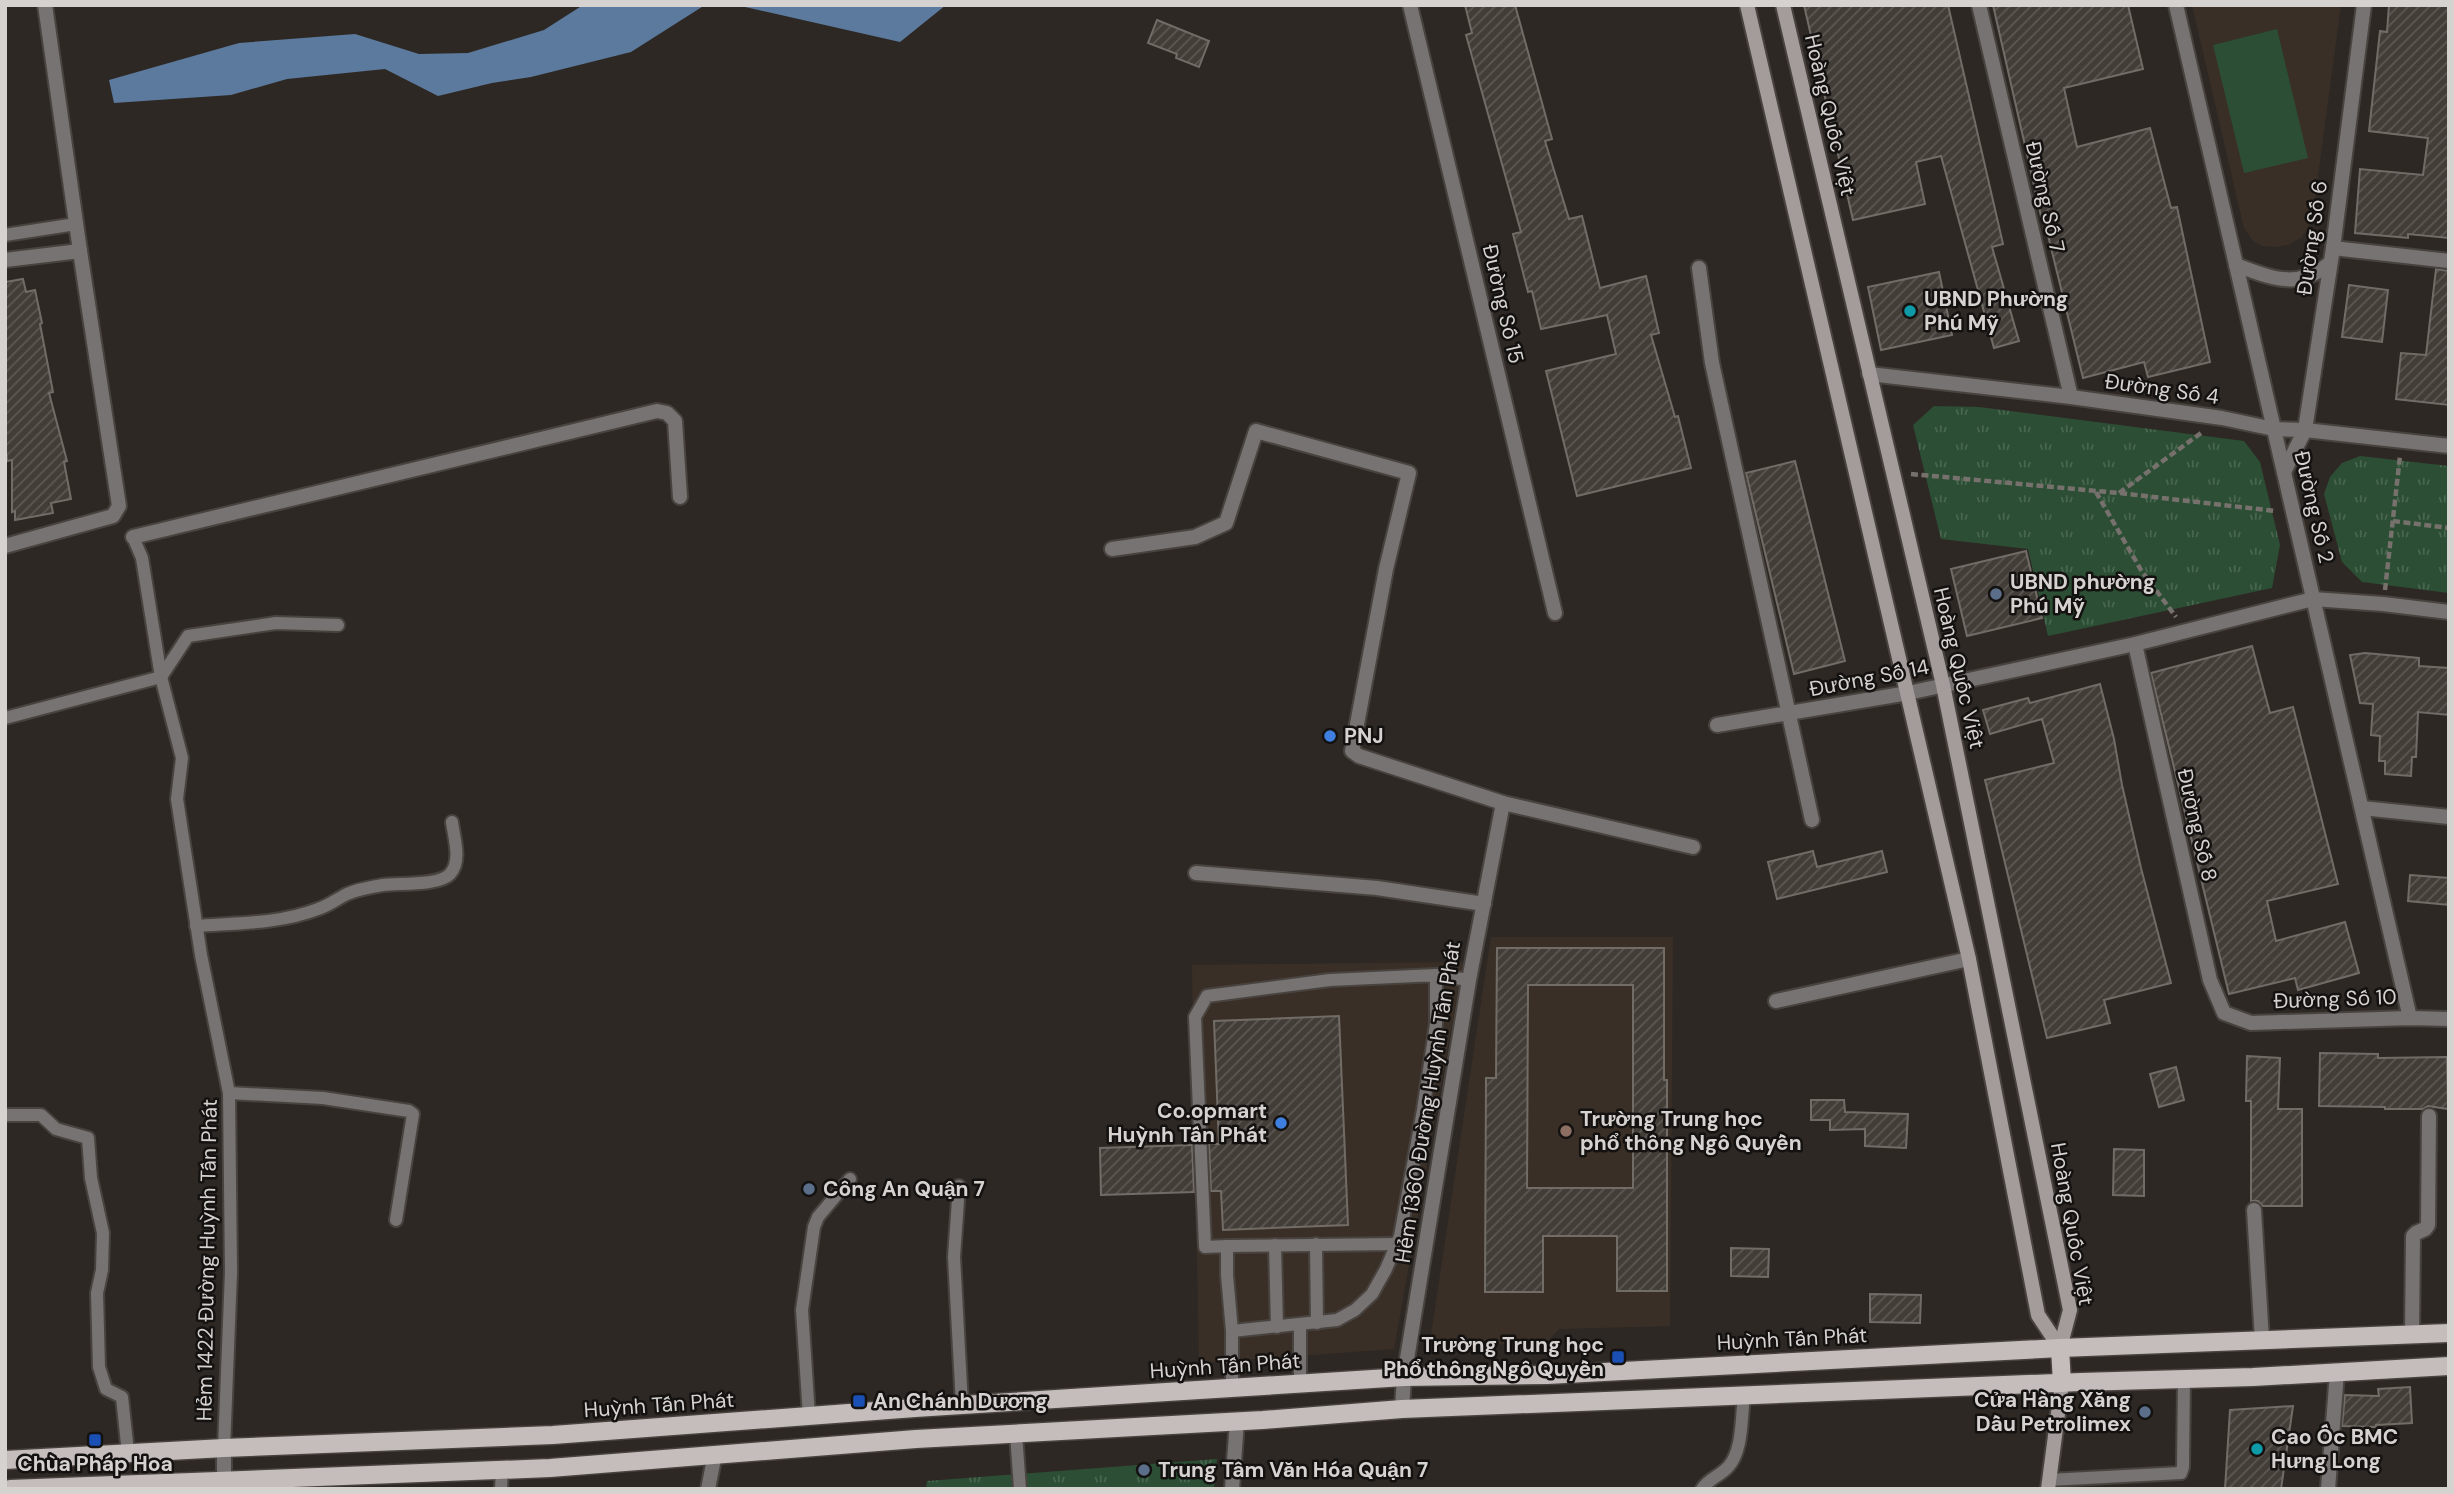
<svg xmlns="http://www.w3.org/2000/svg" width="2454" height="1494" font-family="'DM Sans',sans-serif">
	<style>
		.built { fill: #3a2f27 }
		.grass { fill: url(#grass-tufts) }
		.pitch { fill: #2b4e34 }
		.water { fill: #5c7a9d }
		.building { fill: url(#building-hatch); stroke: #726c67; stroke-width: 2; fill-rule: evenodd }
		.lines { fill: none; stroke-linecap: round; stroke-linejoin: round }
		.lane-casing { stroke: #49433f; stroke-width: 16 }
		.street-casing { stroke: #49433f; stroke-width: 18 }
		.secondary-casing { stroke: #49433f; stroke-width: 18 }
		.primary-casing { stroke: #49433f; stroke-width: 21 }
		.path { stroke: #76716d; stroke-width: 4.5; stroke-dasharray: 7 3.5; stroke-linecap: butt }
		.lane { stroke: #777372; stroke-width: 12 }
		.street { stroke: #777372; stroke-width: 14 }
		.secondary { stroke: #a39c9b; stroke-width: 14 }
		.primary { stroke: #c5bdbb; stroke-width: 18 }
		.culture-dot { fill: #0f9aa8; stroke: #141210; stroke-width: 2.5 }
		.service-dot { fill: #5c6f8a; stroke: #141210; stroke-width: 2.5 }
		.shop-dot { fill: #3f7fe0; stroke: #141210; stroke-width: 2.5 }
		.education-dot { fill: #8d6e63; stroke: #141210; stroke-width: 2.5 }
		.transit-dot { fill: #1a4fb4; stroke: #141210; stroke-width: 2.5 }
		.labels { text-anchor: middle; dominant-baseline: central; stroke-width: 5; stroke-linejoin: round; paint-order: stroke }
		.street-label { font-size: 21px; fill: #d5d2cf; stroke: #141210 }
		.poi-label { font-size: 21px; font-weight: bold; fill: #d5d2cf; stroke: #141210; text-anchor: start }
	</style>
	<defs>
		<pattern id="grass-tufts" width="24" height="20" patternUnits="userSpaceOnUse" patternTransform="scale(1.75)"><rect width="24" height="20" fill="#2b4e34"/><path d="M3 7l-1-3M5 7V3M7 7l1-3M15 17l-1-3M17 17v-4M19 17l1-3" fill="none" stroke="#496750"/></pattern>
		<pattern id="building-hatch" width="6" height="6" patternUnits="userSpaceOnUse" patternTransform="scale(1.75)"><rect width="6" height="6" fill="#433d38"/><path d="M-1 1l2-2M0 6l6-6M5 7l2-2" fill="none" stroke="#5d5854"/></pattern>
	</defs>
	<rect width="100%" height="100%" fill="#2e2824"/>
	<g class="built">
		<polygon points="2192,5 2341,5 2312,220 2302,237 2288,245 2275,247 2263,246 2253,241 2244,228"/>
		<polygon points="1491,937 1673,937 1670,1326 1559,1329 1547,1342 1429,1348"/>
		<polygon points="1463,962 1394,1349 1199,1363 1192,965"/>
	</g>
	<g class="grass">
		<polygon points="1934,406 1979,407 2244,441 2260,462 2280,545 2272,588 2048,636 2028,549 1941,539 1913,425"/>
		<polygon points="2360,456 2449,466 2449,593 2362,582 2342,562 2324,494 2330,477 2342,463"/>
		<polygon points="1217,1459 1214,1489 926,1489 927,1481"/>
	</g>
	<polygon class="pitch" points="2277,29 2308,158 2244,173 2213,45"/>
	<g class="water">
		<polygon points="583,5 705,5 631,52 531,77 492,83 438,96 385,69 287,79 231,95 114,103 109,80 239,43 355,34 419,54 468,53 544,30"/>
		<polygon points="736,5 946,5 900,42"/>
	</g>
	<g class="building">
		<polygon points="1465,5 1515,5 1552,139 1545,141 1569,219 1582,216 1600,288 1646,276 1659,333 1651,335 1675,417 1678,416 1691,468 1577,496 1546,371 1616,354 1607,315 1541,329 1532,291 1528,292 1513,234 1521,232 1466,35 1472,33"/>
		<polygon points="1804,5 1948,5 2003,244 1992,247 2019,341 1994,348 1941,156 1916,162 1925,204 1853,220"/>
		<polygon points="1993,5 2128,5 2143,69 2064,88 2077,147 2150,128 2171,208 2177,207 2210,362 2148,377 2144,362 2083,378 2043,215 2041,216"/>
		<polygon points="2389,5 2449,5 2449,238 2408,234 2408,238 2355,233 2360,169 2423,175 2428,138 2369,131 2380,31 2387,32"/>
		<polygon points="1157,20 1209,41 1199,67 1176,58 1177,54 1148,43"/>
		<polygon points="2436,269 2449,271 2449,405 2396,399 2401,353 2426,355"/>
		<polygon points="1939,272 1952,335 1881,350 1868,287"/>
		<polygon points="23,279 26,292 35,290 42,323 40,324 53,392 49,393 67,461 64,462 71,499 51,503 53,513 15,520 15,511 12,512 12,460 7,461 5,439 5,282"/>
		<polygon points="2349,285 2388,290 2382,342 2342,337"/>
		<polygon points="1795,461 1845,661 1794,674 1746,473"/>
		<polygon points="2026,551 2042,618 1967,636 1951,569"/>
		<polygon points="2252,646 2270,713 2293,707 2338,884 2267,901 2276,941 2345,922 2359,973 2298,990 2295,978 2229,994 2151,673"/>
		<polygon points="2365,653 2419,658 2419,666 2449,668 2449,715 2418,712 2416,757 2412,757 2411,776 2385,774 2385,761 2379,761 2380,736 2371,735 2373,704 2360,703 2350,655"/>
		<polygon points="2100,684 2114,739 2122,785 2141,868 2171,983 2104,1000 2110,1023 2047,1038 1985,780 2054,763 2042,719 1990,734 1983,710 2028,698 2030,703"/>
		<polygon points="1813,851 1817,867 1882,851 1887,872 1777,899 1768,862"/>
		<polygon points="2410,875 2449,878 2449,905 2408,901"/>
		<path d="M1497 948H1664V1080H1667V1291H1617V1236H1543V1292H1485L1486 1078H1496ZM1528 985H1633V1188H1527Z"/>
		<polygon points="1339,1016 1348,1225 1223,1230 1221,1191 1211,1191 1209,1144 1219,1144 1214,1021"/>
		<polygon points="2320,1053 2378,1054 2378,1058 2447,1057 2448,1109 2428,1106 2423,1109 2385,1109 2385,1107 2319,1106"/>
		<polygon points="2247,1056 2280,1058 2278,1109 2302,1109 2302,1206 2263,1206 2258,1201 2251,1201 2251,1101 2246,1101"/>
		<polygon points="2176,1067 2184,1100 2159,1107 2150,1074"/>
		<polygon points="1811,1100 1844,1100 1845,1112 1908,1114 1906,1148 1865,1146 1865,1129 1830,1130 1830,1120 1811,1120"/>
		<polygon points="1192,1145 1194,1192 1101,1195 1100,1148"/>
		<polygon points="2114,1149 2144,1150 2144,1196 2113,1195"/>
		<polygon points="1731,1248 1769,1249 1768,1277 1731,1276"/>
		<polygon points="1870,1294 1921,1295 1920,1323 1870,1322"/>
		<polygon points="2410,1387 2412,1423 2376,1425 2376,1427 2342,1426 2345,1395 2379,1396 2378,1389"/>
		<polygon points="2293,1406 2281,1489 2225,1489 2230,1410"/>
	</g>
	<g class="lines">
		<defs>
			<g id="lane">
				<polyline points="5,235 76,224"/>
				<polyline points="133,537 142,558 161,677 182,758 177,799 201,955 229,1093 231,1272 224,1448"/>
				<polyline points="5,718 161,677 188,636 276,623 338,625"/>
				<path d="M196 926C237 923 279 924 318 909 328 906 337 899 347 894 358 889 371 887 383 885 400 883 439 886 450 874 462 861 454 838 452 822"/>
				<polyline points="1436,975 1469,980"/>
				<polyline points="229,1093 323,1098 409,1111 413,1114 396,1220"/>
				<polyline points="5,1115 41,1115 56,1129 88,1138 91,1178 103,1233 102,1270 97,1293 99,1367 106,1389 122,1397 128,1453"/>
				<polyline points="959,1186 954,1257 962,1405"/>
				<polyline points="1316,1244 1317,1323"/>
				<polyline points="1275,1245 1277,1327"/>
				<polyline points="1227,1246 1397,1244"/>
				<polyline points="1232,1331 1337,1320 1355,1310 1372,1294 1386,1269 1400,1236 1423,1110 1436,1024 1436,975 1330,980 1207,996 1195,1017 1205,1247 1227,1246 1227,1275 1232,1331 1232,1389"/>
				<polyline points="1300,1384 1300,1325"/>
				<polyline points="809,1416 802,1310 814,1227 818,1217 850,1179"/>
				<polyline points="1016,1434 1020,1489"/>
				<polyline points="2049,1480 2181,1473 2183,1467 2184,1379"/>
				<polyline points="501,1489 502,1470"/>
				<path d="M1702 1489C1708 1479 1720 1476 1728 1467 1743 1451 1741 1418 1744 1397"/>
			</g>
			<g id="street">
				<polyline points="1410,5 1555,613"/>
				<polyline points="1979,5 2071,397"/>
				<polyline points="2176,5 2410,1018"/>
				<polyline points="2333,248 2449,261"/>
				<polyline points="5,260 80,251"/>
				<path d="M2236 265C2272 278 2296 290 2329 264"/>
				<polyline points="1699,268 1712,363 1812,820"/>
				<polyline points="1869,374 2071,397 2222,418 2274,429 2305,430 2449,446"/>
				<polyline points="2284,472 2305,430 2333,248 2364,5"/>
				<polyline points="133,537 657,411 667,413 675,421 680,497"/>
				<polyline points="5,546 113,516 119,506 80,251 45,5"/>
				<polyline points="1112,549 1195,537 1226,523 1256,431 1409,473 1386,569 1352,751 1359,756 1503,803 1693,847"/>
				<polyline points="2135,644 2210,980 2224,1013 2251,1023 2410,1018 2449,1019"/>
				<polyline points="1717,725 1908,693 2135,644 2313,599 2383,604 2449,612"/>
				<polyline points="2362,808 2449,817"/>
				<polyline points="1196,873 1377,888 1484,904"/>
				<polyline points="1776,1001 1969,959"/>
				<polyline points="2254,1210 2262,1340"/>
				<polyline points="2412,1334 2413,1236 2416,1233 2425,1229 2428,1225 2429,1116"/>
				<polyline points="1402,1409 1404,1377 1469,980 1503,803"/>
				<polyline points="224,1448 224,1479"/>
				<polyline points="708,1489 715,1454"/>
				<polyline points="1232,1489 1237,1421"/>
				<polyline points="2328,1489 2337,1372"/>
			</g>
			<g id="secondary">
				<polyline points="1747,5 1969,959 2038,1315 2060,1348"/>
				<polyline points="1783,5 1943,685 2070,1310 2060,1348"/>
				<polyline points="2048,1489 2062,1383"/>
			</g>
			<g id="primary">
				<polyline points="2060,1348 2062,1383"/>
				<polyline points="5,1460 224,1448 553,1435 915,1408 1404,1377 1547,1375 2060,1348 2449,1333"/>
				<polyline points="10,1489 550,1468 916,1439 1263,1420 1402,1409 2081,1382 2253,1377 2449,1366"/>
			</g>
		</defs>
		<use href="#lane" class="lane-casing"/>
		<use href="#street" class="street-casing"/>
		<use href="#secondary" class="secondary-casing"/>
		<use href="#primary" class="primary-casing"/>
		<g class="path">
			<polyline points="1911,474 2119,493 2275,511"/>
			<polyline points="2096,492 2141,570 2176,617"/>
			<polyline points="2119,493 2201,433"/>
			<polyline points="2393,521 2449,528"/>
			<polyline points="2385,590 2400,456"/>
		</g>
		<use href="#lane" class="lane"/>
		<use href="#street" class="street"/>
		<use href="#secondary" class="secondary"/>
		<use href="#primary" class="primary"/>
	</g>
	<g class="culture-dot">
		<circle cx="1910" cy="311" r="7"/>
		<circle cx="2257" cy="1449" r="7"/>
	</g>
	<g class="service-dot">
		<circle cx="1996" cy="594" r="7"/>
		<circle cx="809" cy="1189" r="7"/>
		<circle cx="2145" cy="1412" r="7"/>
		<circle cx="1144" cy="1470" r="7"/>
	</g>
	<g class="shop-dot">
		<circle cx="1330" cy="736" r="7"/>
		<circle cx="1281" cy="1123" r="7"/>
	</g>
	<circle class="education-dot" cx="1566" cy="1131" r="7"/>
	<g class="transit-dot">
		<rect x="1611" y="1350" width="14" height="14" rx="3.5"/>
		<rect x="852" y="1394" width="14" height="14" rx="3.5"/>
		<rect x="88" y="1433" width="14" height="14" rx="3.5"/>
	</g>
	<g class="labels">
		<g class="street-label">
			<text transform="translate(1830 115) rotate(77)">Hoàng Quốc Việt</text>
			<text transform="translate(2045 197) rotate(77)">Đường Số 7</text>
			<text transform="translate(2312 238) rotate(-82)">Đường Số 6</text>
			<text transform="translate(1503 304) rotate(77)">Đường Số 15</text>
			<text transform="translate(2162 389) rotate(8)">Đường Số 4</text>
			<text transform="translate(2314 507) rotate(77)">Đường Số 2</text>
			<text transform="translate(1959 668) rotate(77)">Hoàng Quốc Việt</text>
			<text transform="translate(1869 678) rotate(-11)">Đường Số 14</text>
			<text transform="translate(2197 825) rotate(77)">Đường Số 8</text>
			<text transform="translate(2335 999) rotate(-2)">Đường Số 10</text>
			<text transform="translate(1428 1102) rotate(-81)">Hẻm 1360 Đường Huỳnh Tấn Phát</text>
			<text transform="translate(2072 1224) rotate(80)">Hoàng Quốc Việt</text>
			<text transform="translate(207 1260) rotate(-89)">Hẻm 1422 Đường Huỳnh Tấn Phát</text>
			<text transform="translate(1792 1339) rotate(-3)">Huỳnh Tấn Phát</text>
			<text transform="translate(1225 1366) rotate(-4)">Huỳnh Tấn Phát</text>
			<text transform="translate(659 1405) rotate(-4)">Huỳnh Tấn Phát</text>
		</g>
		<g class="poi-label">
			<text x="1924" y="299">UBND Phường<tspan x="1924" dy="24">Phú Mỹ</tspan></text>
			<text x="2010" y="582">UBND phường<tspan x="2010" dy="24">Phú Mỹ</tspan></text>
			<text x="1344" y="736">PNJ</text>
			<text x="1267" y="1111" text-anchor="end">Co.opmart<tspan x="1267" dy="24">Huỳnh Tấn Phát</tspan></text>
			<text x="1580" y="1119">Trường Trung học<tspan x="1580" dy="24">phổ thông Ngô Quyền</tspan></text>
			<text x="823" y="1189">Công An Quận 7</text>
			<text x="1604" y="1345" text-anchor="end">Trường Trung học<tspan x="1604" dy="24">Phổ thông Ngô Quyền</tspan></text>
			<text x="2131" y="1400" text-anchor="end">Cửa Hàng Xăng<tspan x="2131" dy="24">Dầu Petrolimex</tspan></text>
			<text x="873" y="1401">An Chánh Dương</text>
			<text x="2271" y="1437">Cao Ốc BMC<tspan x="2271" dy="24">Hưng Long</tspan></text>
			<text x="95" y="1464" text-anchor="middle">Chùa Pháp Hoa</text>
			<text x="1158" y="1470">Trung Tâm Văn Hóa Quận 7</text>
		</g>
	</g>
	<rect width="2454" height="1494" fill="none" stroke="#d5d2cf" stroke-width="14"/>
</svg>
